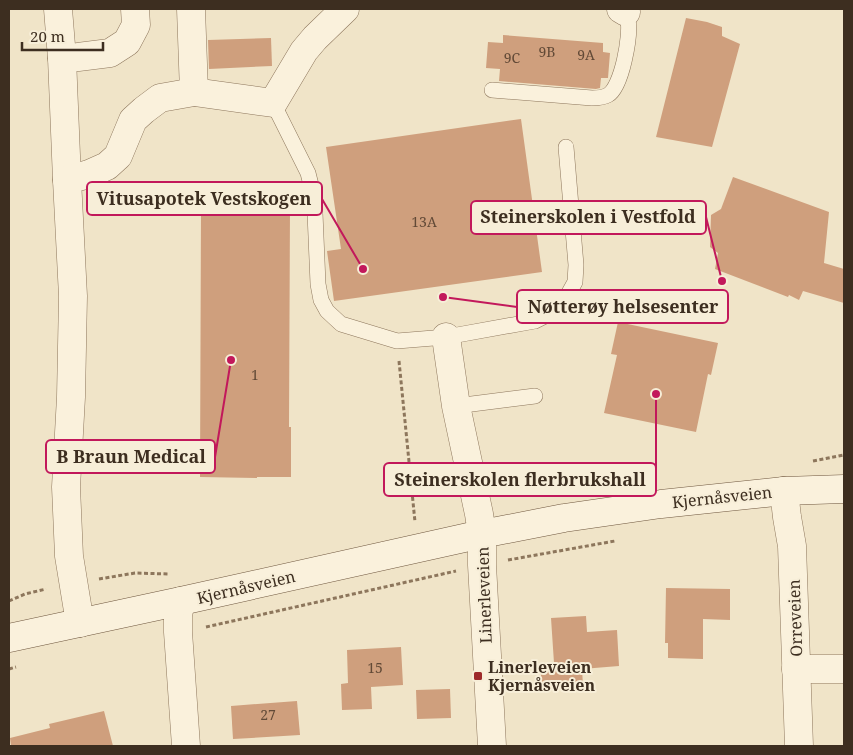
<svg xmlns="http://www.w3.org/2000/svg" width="853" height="755" font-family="'Noto Serif',serif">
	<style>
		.building { fill: #cf9f7d }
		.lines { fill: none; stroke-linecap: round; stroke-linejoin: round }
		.service-casing { stroke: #8d765c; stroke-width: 16 }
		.minor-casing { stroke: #8d765c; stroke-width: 29 }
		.secondary-casing { stroke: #6f573f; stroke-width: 29 }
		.path { stroke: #8d765c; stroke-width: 3; stroke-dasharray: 4 2.5; stroke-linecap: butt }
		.service { stroke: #faf1dc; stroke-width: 15 }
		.minor { stroke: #faf1dc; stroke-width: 28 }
		.secondary { stroke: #faf1dc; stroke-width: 28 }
		.poi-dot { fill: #9e2a2b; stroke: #f7eed8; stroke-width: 2 }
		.labels { text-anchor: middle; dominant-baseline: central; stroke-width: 4; stroke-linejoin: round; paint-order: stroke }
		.number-label { font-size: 14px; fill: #624a37 }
		.street-label { font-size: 16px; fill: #3d2e20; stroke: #f7eed8 }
		.poi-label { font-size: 16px; font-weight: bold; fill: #3d2e20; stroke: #f7eed8; text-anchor: start }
		.leader { fill: none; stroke: #c2185b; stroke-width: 2 }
		.callout-dot { fill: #c2185b; stroke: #f7eed8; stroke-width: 2 }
		.callout { fill: #f7eed8; stroke: #c2185b; stroke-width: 2 }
		.callout-label { font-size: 18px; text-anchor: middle; font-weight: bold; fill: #3d2e20 }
	</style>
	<rect width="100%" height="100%" fill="#f0e4c8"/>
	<g class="building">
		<polygon points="686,18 707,22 722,27 722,36 740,44 712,147 656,137"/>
		<polygon points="503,35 603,43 603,52 610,53 608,78 601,78 600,88 596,89 499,81 500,69 486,68 488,42 503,43"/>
		<polygon points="271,38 272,66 209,69 208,40"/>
		<polygon points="521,119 542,272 334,301 327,251 341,249 326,147"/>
		<polygon points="733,177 829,212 824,263 844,269 844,303 803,291 799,300 789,295 788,297 715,269 718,253 710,247 711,215 721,209"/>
		<polygon points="201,208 290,208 289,427 291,427 291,477 257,477 257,478 200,477"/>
		<polygon points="618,322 718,343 711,375 708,374 696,432 604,413 617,355 611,354"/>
		<polygon points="666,588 730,589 730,620 703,619 703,659 668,658 668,643 665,643"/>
		<polygon points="586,616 587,632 617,630 619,666 582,669 583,686 542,689 540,664 554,663 551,618"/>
		<polygon points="401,647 403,685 371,687 372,709 342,710 341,684 348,683 347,650"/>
		<polygon points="450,689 451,718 417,719 416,690"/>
		<polygon points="297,701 300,735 233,739 231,706"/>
		<polygon points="104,711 113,746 11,746 10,738 50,728 49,724"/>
	</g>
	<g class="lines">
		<defs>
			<g id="service">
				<path d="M492 90 592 98C598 98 603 98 608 95 622 87 631 35 628 20 628 17 627 15 626 12"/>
				<polyline points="273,103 308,173 312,189 315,213 318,284 321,300 327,311 341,324 397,341 446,337 535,321 553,312 565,300 575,282 576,265 566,147"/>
				<polyline points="456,406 535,396"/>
			</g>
			<g id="minor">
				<polyline points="58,9 62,58 67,180"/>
				<polyline points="621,9 626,12"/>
				<polyline points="62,58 78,57 110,53 127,42 136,25 135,9"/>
				<polyline points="194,92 273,103 304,51 315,38 345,9"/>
				<polyline points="446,337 456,406 479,514 482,534 482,565 492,746"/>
				<polyline points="784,491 787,517 792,546 799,746"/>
				<polyline points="181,601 178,615 178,632 186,746"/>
				<polyline points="80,623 69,556 66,487 71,397 73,296 67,180 89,174 107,166 118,156 133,120 144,110 160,98 194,92 191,9"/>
				<polyline points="796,669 844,669"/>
			</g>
			<polyline id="secondary" points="9,638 181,601 482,534 564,518 661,504 784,491 844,489"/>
		</defs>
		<use href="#service" class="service-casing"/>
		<use href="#minor" class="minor-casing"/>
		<use href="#secondary" class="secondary-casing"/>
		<g class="path">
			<polyline points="399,361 415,522"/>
			<polyline points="813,461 844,455"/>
			<polyline points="508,560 615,541"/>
			<polyline points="99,579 135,573 168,574"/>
			<polyline points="9,601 25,594 46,589"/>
			<polyline points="206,627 456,571"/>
			<polyline points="9,669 16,667"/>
		</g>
		<use href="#service" class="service"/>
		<use href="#minor" class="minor"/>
		<use href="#secondary" class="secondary"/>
	</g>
	<rect class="poi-dot" x="473" y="671" width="10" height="10" rx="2.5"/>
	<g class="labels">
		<g class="number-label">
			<text x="547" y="51">9B</text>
			<text x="586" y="54">9A</text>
			<text x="512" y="57">9C</text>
			<text x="424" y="221">13A</text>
			<text x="255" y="374">1</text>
			<text x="375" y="667">15</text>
			<text x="268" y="714">27</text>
		</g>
		<g class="street-label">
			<text transform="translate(722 497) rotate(-6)">Kjernåsveien</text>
			<text transform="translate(246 587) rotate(-13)">Kjernåsveien</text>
			<text transform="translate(484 595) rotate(-92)">Linerleveien</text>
			<text transform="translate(795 618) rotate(-92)">Orreveien</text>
		</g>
		<g class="poi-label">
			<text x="488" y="667">Linerleveien<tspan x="488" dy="18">Kjernåsveien</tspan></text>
		</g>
	</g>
	<path class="leader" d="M363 269L322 199M722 281L706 217M443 297L517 307M231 360L215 457M656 394L656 479"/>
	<g class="callout-dot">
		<circle cx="363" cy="269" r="5"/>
		<circle cx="722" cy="281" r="5"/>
		<circle cx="443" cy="297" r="5"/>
		<circle cx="231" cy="360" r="5"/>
		<circle cx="656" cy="394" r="5"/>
	</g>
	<g class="callout">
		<rect x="87" y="182" width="235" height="33" rx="5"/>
		<rect x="471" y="201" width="235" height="33" rx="5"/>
		<rect x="517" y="290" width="211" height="33" rx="5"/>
		<rect x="46" y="440" width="169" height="33" rx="5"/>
		<rect x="384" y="463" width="272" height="33" rx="5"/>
	</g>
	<g class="callout-label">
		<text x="204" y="205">Vitusapotek Vestskogen</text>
		<text x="588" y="223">Steinerskolen i Vestfold</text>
		<text x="623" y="313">Nøtterøy helsesenter</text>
		<text x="131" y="463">B Braun Medical</text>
		<text x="520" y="486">Steinerskolen flerbrukshall</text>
	</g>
	<rect width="853" height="755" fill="none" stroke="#3d2e20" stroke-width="20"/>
	<path d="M22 42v8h81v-8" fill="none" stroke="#3d2e20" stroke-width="2.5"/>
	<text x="30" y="42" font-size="15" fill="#3d2e20" stroke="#f7eed8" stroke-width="4" paint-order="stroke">20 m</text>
</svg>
